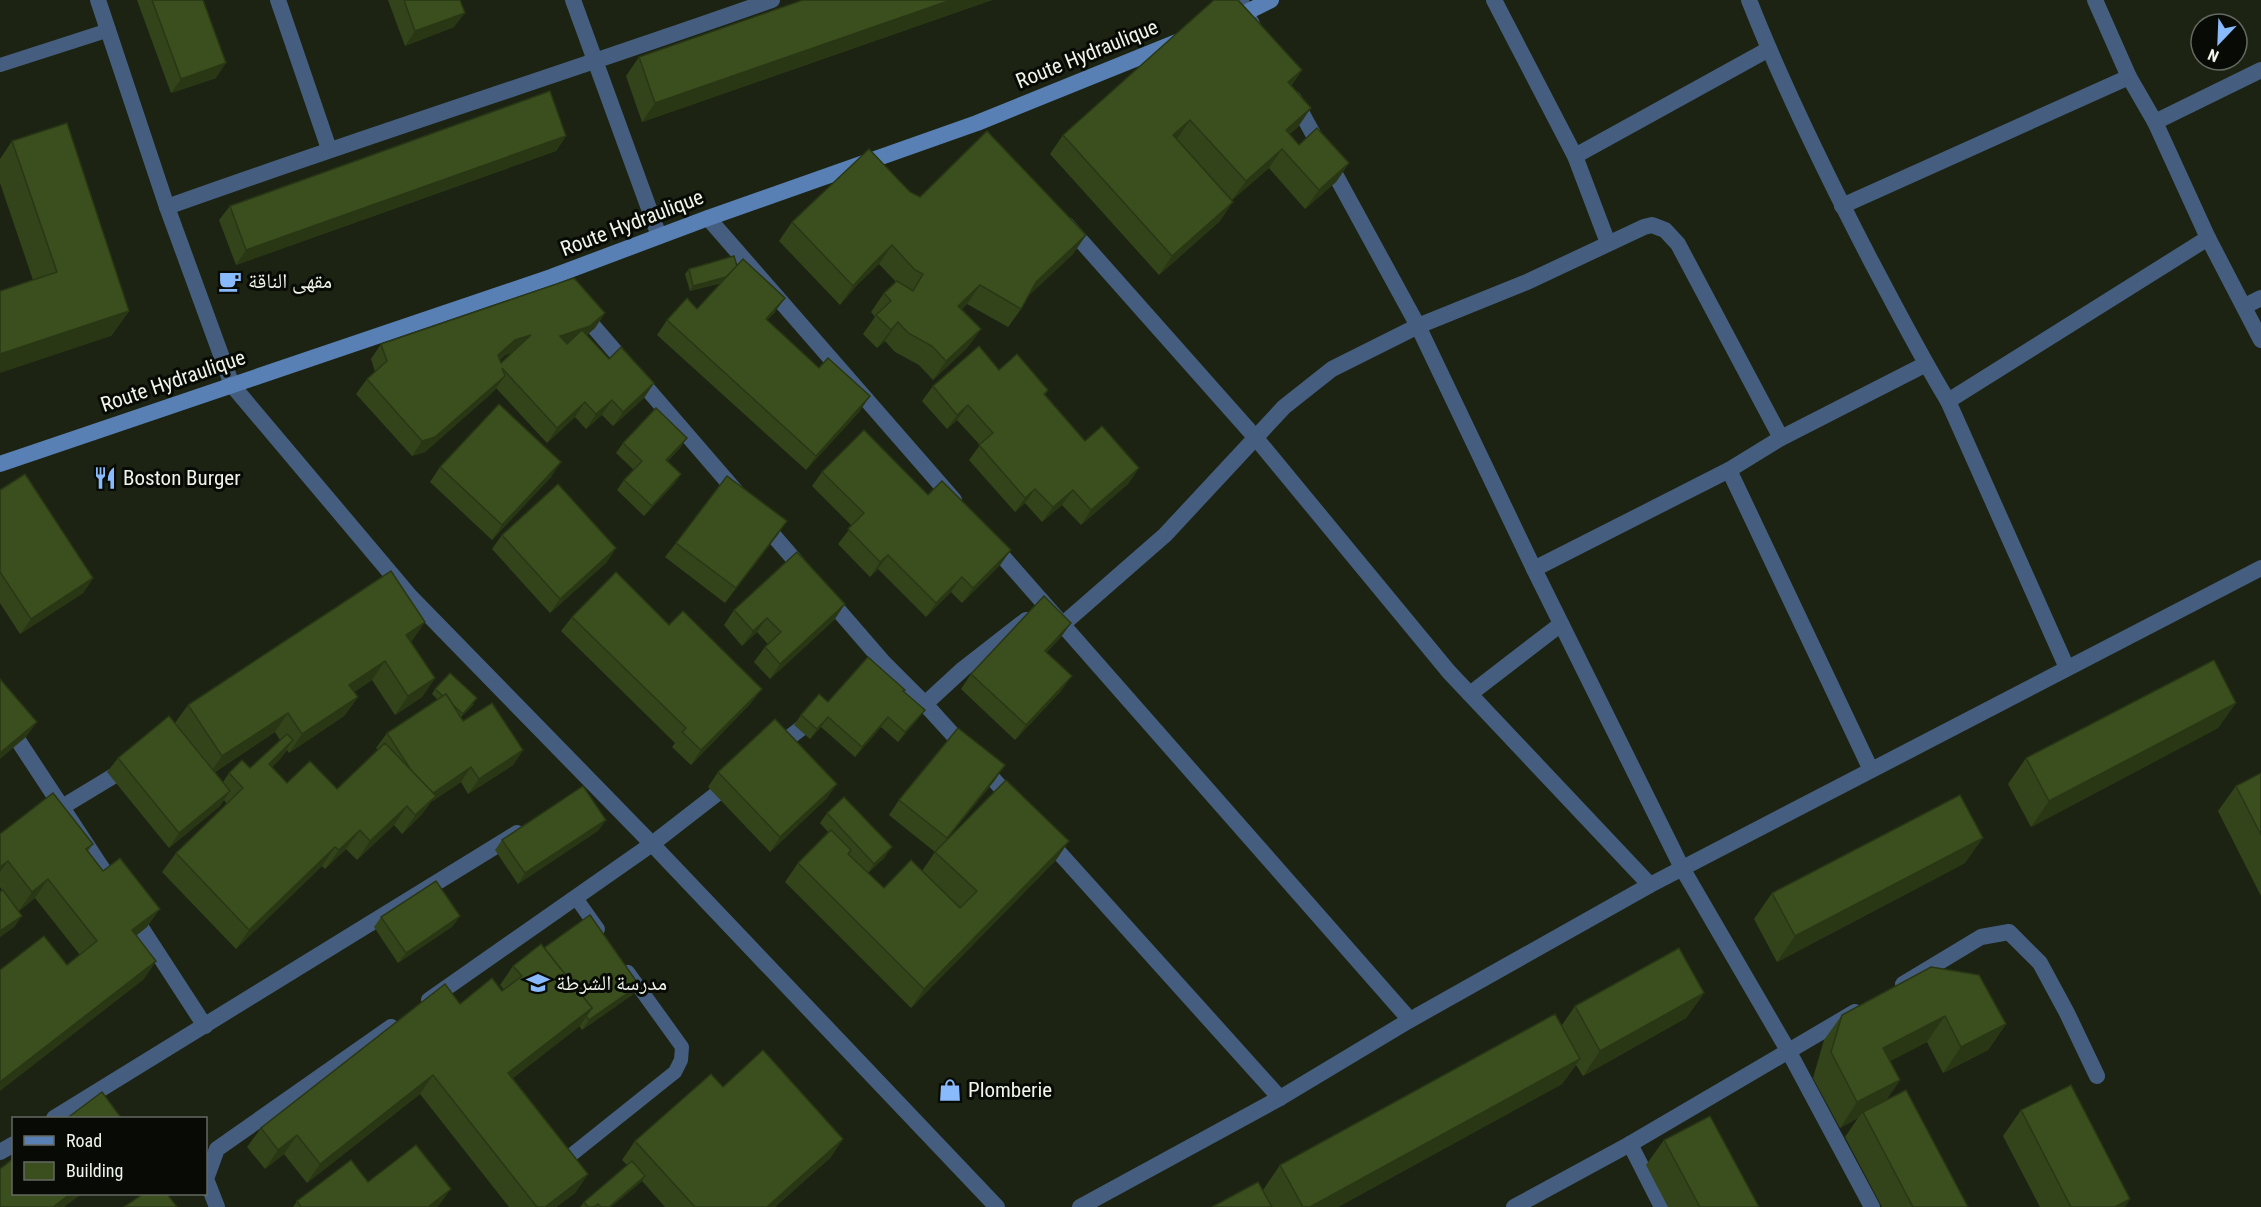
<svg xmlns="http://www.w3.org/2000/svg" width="2261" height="1207" font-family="'Roboto Condensed','Noto Naskh Arabic',sans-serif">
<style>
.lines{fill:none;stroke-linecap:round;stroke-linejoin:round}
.service{stroke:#455e7f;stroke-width:14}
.minor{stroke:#455e7f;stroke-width:16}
.tertiary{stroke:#455e7f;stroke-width:16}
.secondary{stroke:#5880b5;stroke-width:16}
.wall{fill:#33441a;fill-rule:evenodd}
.shaded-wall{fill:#293715}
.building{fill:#3b4f1e;stroke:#293715;stroke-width:1.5;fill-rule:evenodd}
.labels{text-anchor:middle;stroke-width:6;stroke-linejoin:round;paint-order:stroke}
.street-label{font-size:21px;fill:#eff5ea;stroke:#080b05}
.poi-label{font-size:21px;fill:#eff5ea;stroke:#080b05;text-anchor:start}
</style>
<rect width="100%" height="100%" fill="#1c2313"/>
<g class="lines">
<!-- service -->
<g class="service">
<polyline points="0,65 109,30"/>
<polyline points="576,898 598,929"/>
<polyline points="565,1160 675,1072 681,1060 682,1047 628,972"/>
</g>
<!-- minor -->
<g class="minor">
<polyline points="98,0 167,207 232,385 409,595 652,844 997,1207"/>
<polyline points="278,0 329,149"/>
<polyline points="573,0 659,236"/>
<polyline points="1240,0 1252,24"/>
<polyline points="1494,0 1575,156 1608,243"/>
<path d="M1749,0c35,89 78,176 122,261 25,47 49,94 77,140l119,267"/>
<polyline points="1294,99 1418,326 1534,569 1682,868 1789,1052 1872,1207"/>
<polyline points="2155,122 2261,70"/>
<polyline points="1575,156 1769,49"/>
<polyline points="1842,206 2129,77"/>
<path d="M167,207c201,-72 404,-136 605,-207"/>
<polyline points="708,218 954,500"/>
<polyline points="1067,225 1255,437 1449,672 1650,885"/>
<polyline points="2245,306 2261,298"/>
<polyline points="581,312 739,495"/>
<polyline points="1948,401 2208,238"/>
<polyline points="1781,438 1926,364"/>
<polyline points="761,521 805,572"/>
<polyline points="990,542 1410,1020"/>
<polyline points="1534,569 1729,470"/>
<polyline points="826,596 884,663 925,704 1015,803"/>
<polyline points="1062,625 1165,535 1284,407 1332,369 1418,326 1527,282 1644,227 1652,225 1665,230 1678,244 1781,438 1729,470 1871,770"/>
<polyline points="1470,694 1561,624"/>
<polyline points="925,704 963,669 1026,620"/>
<polyline points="0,713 115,888"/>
<polyline points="773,750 817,716"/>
<polyline points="44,818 130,766"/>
<polyline points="1046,838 1280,1098"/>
<polyline points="131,912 205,1026"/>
<polyline points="1903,984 1981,937 2009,932 2040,963 2067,1013 2097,1076"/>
<polyline points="429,1000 652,844 732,782"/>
<polyline points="54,1118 517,833"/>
<polyline points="1630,1144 1662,1207"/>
<polyline points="0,1152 14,1144"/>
<polyline points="217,1207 206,1179 217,1149 391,1027"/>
<polyline points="1514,1207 1630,1144 1855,1012"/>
</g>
<!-- tertiary -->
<g class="tertiary">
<polyline points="2095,0 2129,77 2155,122 2208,238 2261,340"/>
<polyline points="1080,1207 1280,1098 1410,1020 1650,885 2261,568"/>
</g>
<!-- secondary -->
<g class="secondary">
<polyline points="1229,21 1271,0"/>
<polyline points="0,464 551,277 708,218 977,123 1177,42"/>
</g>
</g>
<!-- wall -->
<g class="wall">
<polygon points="137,0 203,0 216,78 171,93"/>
<polygon points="388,0 460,0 454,27 405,46"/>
<polygon points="803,0 992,0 642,122 626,76 639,57"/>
<polygon points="1302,70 1291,86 1298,127 1289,134 1299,145 1349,163 1336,182 1305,209 1269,168 1232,200 1177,139 1220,221 1159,275 1050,154 1063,135"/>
<polygon points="566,136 556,151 236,265 219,220 230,206"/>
<polygon points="12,141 129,311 111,336 33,280 0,183 0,159"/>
<polygon points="910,192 920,197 1086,235 1073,254 1028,296 1021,309 1008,327 967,304 962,309 981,329 967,348 933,380 919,365 895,352 885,341 877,348 863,334 875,317 871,312 884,293 896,282 879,264 858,284 840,305 779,241 792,222"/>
<polygon points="737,266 775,312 767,320 860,411 806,470 657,335 667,320 697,309 721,283 690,291 685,274 689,269"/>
<path d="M605,313l-10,15 -8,7 22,24 45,24 -10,15 -31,28 -11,-11 -16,14 -11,-12 -28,26 -51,-55 -2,3 -69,61 -13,4 -56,-62 11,-15 8,-7 -4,-13 10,-15zM512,353l-11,10 -1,-3 5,-5z"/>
<polygon points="999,370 1048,390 1045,395 1085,441 1129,483 1081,525 1062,505 1042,522 1025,503 1015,512 969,460 980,445 957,420 947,429 922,401 933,386"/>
<polygon points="687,438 680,448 667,462 681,474 674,484 644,516 617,490 624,480 634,470 616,453 623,443"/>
<polygon points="440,467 551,477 492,540 430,482"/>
<polygon points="822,472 928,495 1001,564 962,603 951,592 926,617 878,569 870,577 838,544 852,526 812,486"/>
<polygon points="0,490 93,578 83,593 20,634 0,603"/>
<polygon points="787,521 725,603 665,557 676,543"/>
<polygon points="502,535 616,548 606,563 550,613 492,549"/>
<polygon points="734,610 835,619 770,679 754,662 765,647 768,644 757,632 742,646 724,625"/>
<polygon points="572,617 669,625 751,703 691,765 672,747 675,743 561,631"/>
<polygon points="1071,623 1061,637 1047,652 1061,691 1015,740 961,689 971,674"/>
<path d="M412,641l-1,1 24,36 -13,19 -27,18 -23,-35 -18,12 4,5 -14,19 -55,37 -2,-3 -7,9 -8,8 15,16 50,6 41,-39 -2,-2 11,-15 51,-33 -6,-6 3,-5 39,15 -13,13 2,4 60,29 -10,15 -45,29 -7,-12 -30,20 -9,12 -20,20 -8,-9 -37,35 -11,-11 -21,20 -3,-3 -86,83 -74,-77 14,-19 51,-49 -3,-4 -4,6 -51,42 -62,-76 11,-14 57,-35 13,-18zM275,732l5,8 -30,28 -21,5 -6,9 -8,-10z"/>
<polygon points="903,692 925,710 917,720 898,742 881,727 855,757 821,727 810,739 794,725 801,715 828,702"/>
<polygon points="2236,703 2218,728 2031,827 2008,784 2026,758"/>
<polygon points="1005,765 995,780 946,840 1069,841 1056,860 911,1008 785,882 798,863 828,832 820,823 827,813 885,857 868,873 884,888 960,908 961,908 922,871 935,852 889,815 899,800"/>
<polygon points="718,772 827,798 770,852 708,787"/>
<polygon points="2261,773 2261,896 2218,811 2236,786"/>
<polygon points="599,830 518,884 495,850 502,840"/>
<polygon points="0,834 93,844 88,851 147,927 136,936 156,961 143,980 67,965 80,955 35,898 19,911 11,901 15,926 0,937 0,892 2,890 0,887"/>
<polygon points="1965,863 1777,962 1754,919 1772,893"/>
<polygon points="381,917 453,926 398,963 374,927"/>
<polygon points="544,948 639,985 632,995 582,1030 579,1026 513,1078 588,1174 575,1193 556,1207 509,1207 420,1094 307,1183 284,1154 265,1169 247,1147 261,1128 460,1004 502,991 504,990 500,985 513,966"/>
<polygon points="1931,967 2006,1024 1988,1050 1943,1073 1927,1042 1890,1061 1900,1080 1886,1100 1968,1207 1882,1207 1845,1137 1858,1118 1840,1128 1813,1078 1824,1040 1842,1015"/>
<polygon points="1704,993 1686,1018 1583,1076 1576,1065 1562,1084 1338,1207 1212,1207 1263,1190 1280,1165 1562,1025 1575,1006"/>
<polygon points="723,1087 843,1139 830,1158 775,1207 665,1207 642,1181 611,1207 580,1207 584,1202 627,1165 622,1160 635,1141"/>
<polygon points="2021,1110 2125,1207 2040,1207 2003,1136"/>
<polygon points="1664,1140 1759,1207 1668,1207 1646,1165"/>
<polygon points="368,1182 440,1204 437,1207 293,1207 297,1201"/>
</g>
<!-- shaded-wall -->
<g class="shaded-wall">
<polygon points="951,0 992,0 642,122 655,103"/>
<polygon points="465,13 454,27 405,46 415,31"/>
<polygon points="226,63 216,78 171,93 181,79"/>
<polygon points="1302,70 1288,89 1288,82"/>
<polygon points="1311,108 1298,127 1273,149 1286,130"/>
<polygon points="1190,120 1177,139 1160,154 1173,135"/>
<polygon points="566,136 556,151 236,265 246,250"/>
<polygon points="1282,149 1269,168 1232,200 1246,181"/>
<polygon points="1349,163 1336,182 1305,209 1319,190"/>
<polygon points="1233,202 1220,221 1159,275 1172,256"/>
<polygon points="1086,235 1073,254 1023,301 1036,282"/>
<polygon points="892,245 879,264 858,284 840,305 853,286 871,266"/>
<polygon points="729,276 725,281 690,291 693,286"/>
<polygon points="980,285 967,304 945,325 958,306"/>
<polygon points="785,298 775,312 755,333 766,319"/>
<polygon points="129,311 111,336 0,373 0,354"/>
<polygon points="605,313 595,328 580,341 549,351 560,336"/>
<polygon points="898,322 885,341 877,348 891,330"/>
<polygon points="981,329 967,348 933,380 946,361"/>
<polygon points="531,335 521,350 505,355 488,370 498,355 515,340"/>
<polygon points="505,376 494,391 425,452 412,456 422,441"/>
<polygon points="654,383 644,398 613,426 623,412"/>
<polygon points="870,396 860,411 806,470 816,456"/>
<polygon points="612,400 602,415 586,429 596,414"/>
<polygon points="585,402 575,417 547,443 557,428"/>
<polygon points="968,405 957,420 947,429 957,415"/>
<polygon points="687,438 680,448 659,470 666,460"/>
<polygon points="561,462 551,477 492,540 502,525"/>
<polygon points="1139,468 1129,483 1081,525 1091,510"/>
<polygon points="681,474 674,484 644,516 652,506"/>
<polygon points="1035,489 1025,503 1015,512 1025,498"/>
<polygon points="1073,490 1062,505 1042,522 1053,507"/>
<polygon points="787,521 777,536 725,603 736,588"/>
<polygon points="616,548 606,563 550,613 560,599"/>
<polygon points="1011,550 1001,564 962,603 973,588"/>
<polygon points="888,555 878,569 870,577 880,562"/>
<polygon points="962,577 951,592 926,617 936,603"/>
<polygon points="93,578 83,593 20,634 31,619"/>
<polygon points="845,604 835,619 770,679 780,664"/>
<polygon points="767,618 757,632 742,646 753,631"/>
<polygon points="425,622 412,641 393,654 406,635"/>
<polygon points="1071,623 1061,637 1034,665 1045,651"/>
<polygon points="385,661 372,680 336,704 349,685"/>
<polygon points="1072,676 1061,691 1015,740 1026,725"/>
<polygon points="435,678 422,697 395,715 408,696"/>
<polygon points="762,689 751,703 691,765 701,750"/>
<polygon points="358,697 344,716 289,753 302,734"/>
<polygon points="2236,703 2218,728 2031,827 2049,801"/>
<polygon points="925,710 917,720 898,742 905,732"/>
<polygon points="288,713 275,732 209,775 222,756"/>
<polygon points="828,717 821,727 810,739 817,729"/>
<polygon points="888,717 881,727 855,757 862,747"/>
<polygon points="37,722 26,737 0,759 0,753"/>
<polygon points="293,740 280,759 255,783 269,764"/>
<polygon points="523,750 513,765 468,794 479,779"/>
<polygon points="1005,765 995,780 936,853 947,838"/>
<polygon points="471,767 461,782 431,802 422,814 402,834 429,796"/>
<polygon points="837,784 827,798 770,852 780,837"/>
<polygon points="230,791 220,806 169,848 179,833"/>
<polygon points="407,806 394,825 357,860 370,841"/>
<polygon points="606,820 599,830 518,884 525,873"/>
<polygon points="360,830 346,849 325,869 339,850"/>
<polygon points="1983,838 1965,863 1777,962 1795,936"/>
<polygon points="1069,841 1056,860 911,1008 924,989"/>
<polygon points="335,847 322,866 236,949 249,930"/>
<polygon points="892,847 885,857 867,874 874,864"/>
<polygon points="8,861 0,872 0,867"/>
<polygon points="48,879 35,898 19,911 32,892"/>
<polygon points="160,909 147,927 118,949 132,930"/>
<polygon points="22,916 15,926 0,937 0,931"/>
<polygon points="460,916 453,926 398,963 406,953"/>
<polygon points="156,961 143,980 0,1091 0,1082"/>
<polygon points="639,985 632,995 582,1030 589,1020"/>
<polygon points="1704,993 1686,1018 1583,1076 1600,1051"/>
<polygon points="592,1008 579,1027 495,1092 508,1073"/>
<polygon points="1945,1016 1927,1042 1865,1074 1883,1048"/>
<polygon points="2006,1024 1988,1050 1943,1073 1961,1047"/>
<polygon points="1580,1059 1562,1084 1338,1207 1310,1207"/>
<polygon points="433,1075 420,1094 307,1183 320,1164"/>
<polygon points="1900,1080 1882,1106 1863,1112 1858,1118 1840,1128 1857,1102"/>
<polygon points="297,1135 284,1154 265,1169 278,1150"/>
<polygon points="843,1139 830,1158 775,1207 767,1207"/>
<polygon points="588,1174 575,1193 556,1207 545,1207"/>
<polygon points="645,1176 642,1181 611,1207 609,1207"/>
<polygon points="451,1189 440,1204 437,1207 428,1207"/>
<polygon points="70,1194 82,1194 64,1207 53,1207"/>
<polygon points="2130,1199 2125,1207 2115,1207"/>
</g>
<!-- building -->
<g class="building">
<polygon points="152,0 203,0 226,63 181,79"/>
<polygon points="404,0 460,0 465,13 415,31"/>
<polygon points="803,0 951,0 655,103 639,57"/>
<polygon points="1214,0 1238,0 1302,70 1288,82 1311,108 1286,130 1299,145 1317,128 1349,163 1319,190 1282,149 1246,181 1190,120 1173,135 1233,202 1172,256 1063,135"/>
<polygon points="550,91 566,136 246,250 230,206"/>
<polygon points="67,123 129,311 0,354 0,291 57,272 12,141"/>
<polygon points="987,131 1086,235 1036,282 1021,309 980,285 958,306 981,329 946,361 932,346 908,333 898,322 891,330 876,315 891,301 884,293 897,281 913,291 923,274 915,270 892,245 871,266 853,286 792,222 869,149 910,192 920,197"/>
<polygon points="734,256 737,266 726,277 693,286 689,269"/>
<polygon points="743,259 785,298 766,319 819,368 828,358 870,396 816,456 667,320 687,298 697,309"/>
<path d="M574,278l31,35 -15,13 -30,10 7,8 15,-14 27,29 12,-12 33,36 -31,29 -11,-12 -16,14 -11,-12 -28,26 -55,-60 3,8 -70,61 -13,4 -55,-62 20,-18 -6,-17zM531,335l-30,28 -3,-8 17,-15z"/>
<polygon points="979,346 999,370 1017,354 1048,390 1044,394 1085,441 1102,426 1139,468 1091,510 1073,490 1053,507 1035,489 1025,498 979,445 993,433 968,405 957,415 933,386"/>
<polygon points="499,404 561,462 502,525 440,467"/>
<polygon points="656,408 687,438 666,460 681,474 652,506 624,480 642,461 623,443"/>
<polygon points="864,430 928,495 942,481 1011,550 973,588 962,577 936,603 888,555 880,562 848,529 864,513 822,472"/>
<polygon points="25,474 93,578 31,619 0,572 0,490"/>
<polygon points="727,476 787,521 736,588 676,543"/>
<polygon points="558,484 616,548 560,599 502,535"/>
<polygon points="797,552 845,604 780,664 765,647 781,632 767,618 753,631 734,610"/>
<polygon points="391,571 425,622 406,635 435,678 408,696 385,661 349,685 358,697 302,734 288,713 222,756 188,705"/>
<polygon points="616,572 669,625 683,611 762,689 701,750 682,732 686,728 572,617"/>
<polygon points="1044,596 1071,623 1045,651 1072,676 1026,725 971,674"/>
<polygon points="868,657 905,690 903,691 925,710 905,732 888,717 862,747 828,717 817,729 801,715 819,694 828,702"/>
<polygon points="2214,660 2236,703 2049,801 2026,758"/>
<polygon points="450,673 477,698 463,714 453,705 446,694 443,696 435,689"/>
<polygon points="0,679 37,722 0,753"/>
<polygon points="446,694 463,721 492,703 523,750 479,779 471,767 433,793 413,773 387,733"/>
<polygon points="169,716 230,791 179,833 118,758"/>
<polygon points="775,719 837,784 780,837 718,772"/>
<polygon points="958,728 1005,765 947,838 899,800"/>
<polygon points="287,734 293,740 269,764 287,783 310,761 337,789 385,743 436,796 415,815 407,806 370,841 360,830 339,850 335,847 249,930 176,853 243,788 229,773 242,760 250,768"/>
<polygon points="2261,773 2261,835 2236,786"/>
<polygon points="1006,780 1069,841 924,989 798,863 831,830 851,850 848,854 884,888 911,860 960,908 977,891 935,852"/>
<polygon points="583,786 606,820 525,873 502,840"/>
<polygon points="53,793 93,844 86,849 103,871 120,858 160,909 132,930 156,961 0,1082 0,970 44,936 67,965 97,941 48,879 32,892 8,861 0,867 0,834"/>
<polygon points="1960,795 1983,838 1795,936 1772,893"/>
<polygon points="844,797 892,847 874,864 827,813"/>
<polygon points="436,881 460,916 406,953 381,917"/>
<polygon points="3,890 22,916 0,931 0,892"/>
<polygon points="590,915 639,985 589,1020 586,1016 592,1008 544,948"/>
<polygon points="541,944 592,1008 508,1073 588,1174 545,1207 537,1207 433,1075 320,1164 297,1135 278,1150 261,1128 445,984 460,1004 492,978 502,991 522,976 513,966"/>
<polygon points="1679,948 1704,993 1600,1051 1575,1006"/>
<polygon points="1931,967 1979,975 2006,1024 1961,1047 1945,1016 1883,1048 1900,1080 1857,1102 1831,1052 1842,1015"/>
<polygon points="1555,1014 1580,1059 1310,1207 1303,1207 1280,1165"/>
<polygon points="763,1050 843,1139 767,1207 695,1207 635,1141 711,1074 723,1087"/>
<polygon points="2071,1085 2130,1199 2115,1207 2071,1207 2021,1110"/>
<polygon points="1906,1090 1968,1207 1913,1207 1863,1112"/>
<polygon points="102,1092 122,1119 66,1119"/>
<polygon points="1710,1116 1759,1207 1700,1207 1664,1140"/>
<polygon points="416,1145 451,1189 428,1207 301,1207 297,1201 351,1160 368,1182"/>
<polygon points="14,1158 14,1194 70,1194 53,1207 0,1207 0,1169"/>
<polygon points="632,1161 645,1176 609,1207 601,1207 598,1204 594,1207 588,1207 584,1202"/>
<polygon points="1258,1182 1272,1207 1212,1207"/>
<polygon points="143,1194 167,1194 177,1207 124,1207"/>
</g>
<!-- icons -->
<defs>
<g id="cafe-bare" transform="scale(1.8)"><path d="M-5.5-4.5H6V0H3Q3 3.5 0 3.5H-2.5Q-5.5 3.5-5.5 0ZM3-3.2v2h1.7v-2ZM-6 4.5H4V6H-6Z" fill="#88bafc" stroke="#080b05" stroke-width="2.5" paint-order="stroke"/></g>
<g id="restaurant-bare" transform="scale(1.8)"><path d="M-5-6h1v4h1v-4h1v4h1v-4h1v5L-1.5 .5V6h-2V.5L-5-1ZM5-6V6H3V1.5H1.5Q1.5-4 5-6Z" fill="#88bafc" stroke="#080b05" stroke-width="2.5" paint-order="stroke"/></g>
<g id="university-bare" transform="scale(1.8)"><path d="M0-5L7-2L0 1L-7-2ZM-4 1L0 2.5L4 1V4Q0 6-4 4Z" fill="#88bafc" stroke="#080b05" stroke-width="2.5" paint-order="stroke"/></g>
<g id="shop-bare" transform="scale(1.8)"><path d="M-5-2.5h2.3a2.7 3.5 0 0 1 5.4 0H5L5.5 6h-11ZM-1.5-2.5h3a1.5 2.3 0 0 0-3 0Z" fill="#88bafc" stroke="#080b05" stroke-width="2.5" paint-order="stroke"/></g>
</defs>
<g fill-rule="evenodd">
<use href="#cafe-bare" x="230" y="281"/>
<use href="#restaurant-bare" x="105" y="478"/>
<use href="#university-bare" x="538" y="983"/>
<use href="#shop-bare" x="950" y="1090"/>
</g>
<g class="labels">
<!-- street labels -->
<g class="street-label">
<text transform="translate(1087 54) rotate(-22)" y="7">Route Hydraulique</text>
<text transform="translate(632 223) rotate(-21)" y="7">Route Hydraulique</text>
<text transform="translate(173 381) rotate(-19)" y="7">Route Hydraulique</text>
</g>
<!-- poi labels -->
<g class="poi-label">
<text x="248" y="288">مقهى الناقة</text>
<text x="123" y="485">Boston Burger</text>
<text x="556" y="990">مدرسة الشرطة</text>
<text x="968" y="1097">Plomberie</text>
</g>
</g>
<!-- legend -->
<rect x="12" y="1117" width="195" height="78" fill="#080b05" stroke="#646961" stroke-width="1.5"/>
<rect x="24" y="1136" width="30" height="9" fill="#5880b5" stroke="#646961" stroke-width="1.5"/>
<text x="66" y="1147" font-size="18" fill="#eff5ea">Road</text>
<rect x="24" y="1162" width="30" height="18" fill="#3b4f1e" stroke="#646961" stroke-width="1.5"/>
<text x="66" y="1177" font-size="18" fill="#eff5ea">Building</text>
<!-- north arrow -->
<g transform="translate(2219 42) rotate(203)"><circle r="28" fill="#080b05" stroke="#646961" stroke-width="1.5"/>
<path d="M0-4.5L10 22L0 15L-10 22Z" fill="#88bafc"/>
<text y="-9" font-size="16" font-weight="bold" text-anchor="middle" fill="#eff5ea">N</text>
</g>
</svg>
